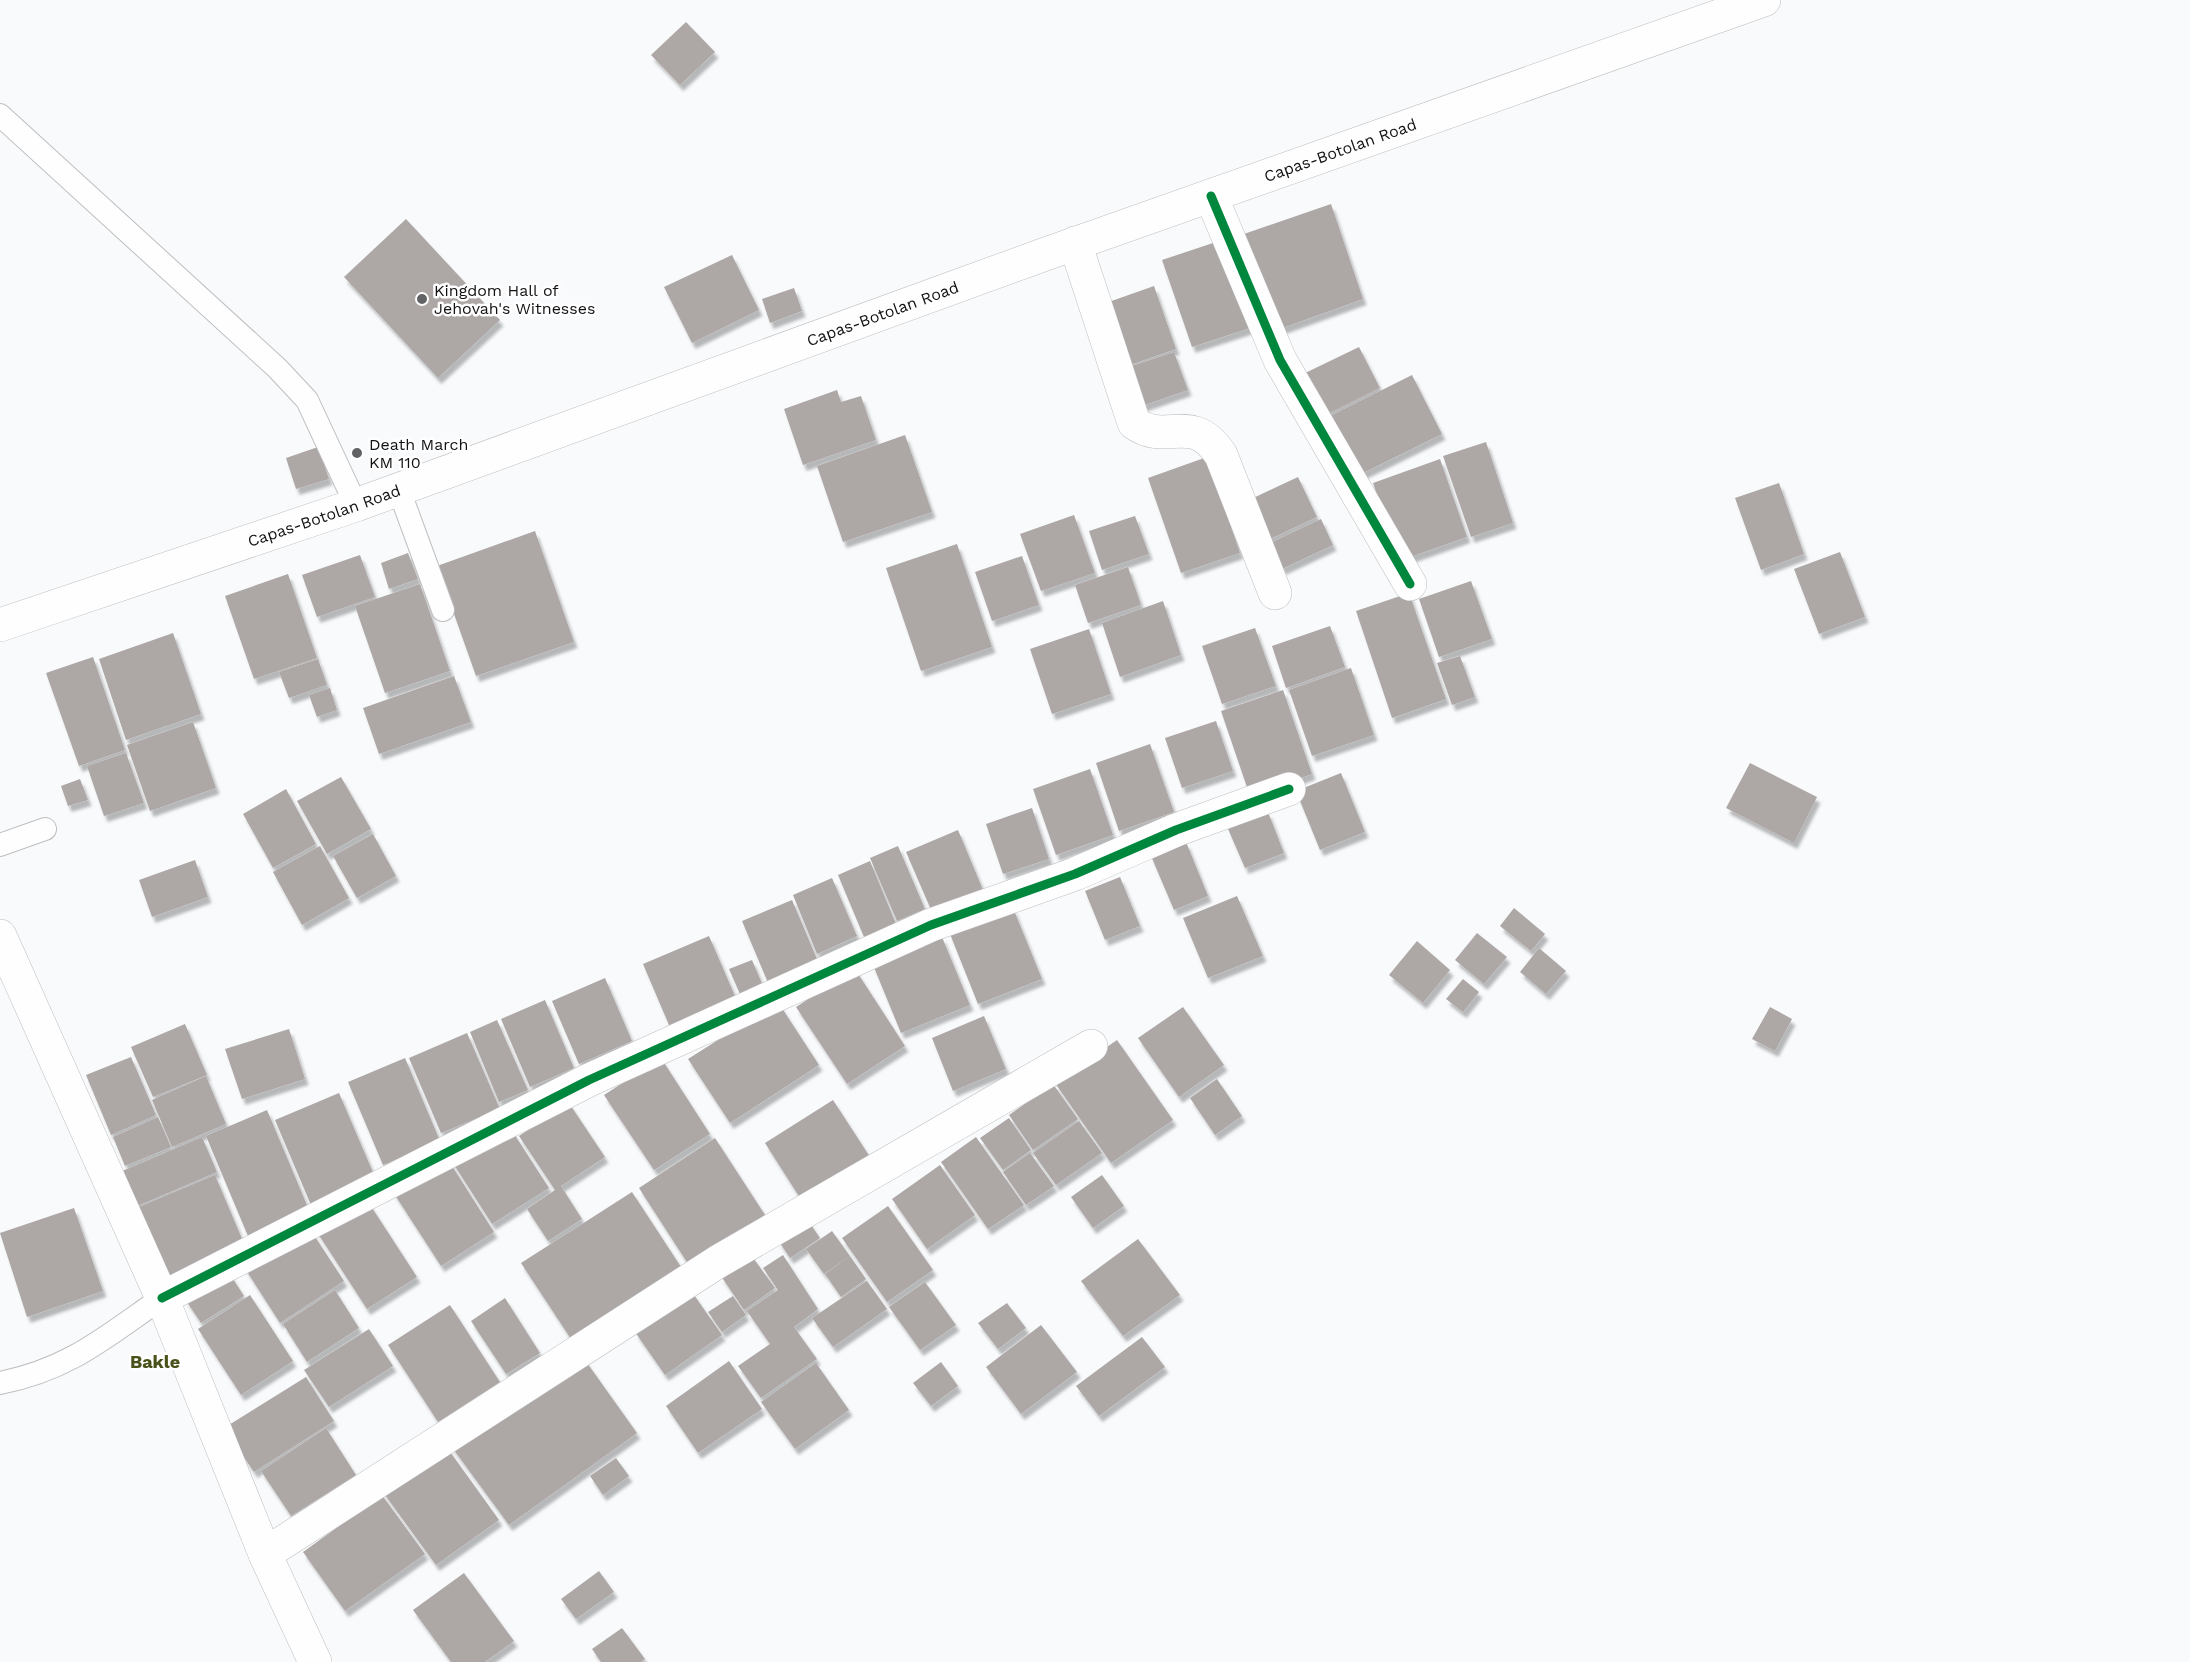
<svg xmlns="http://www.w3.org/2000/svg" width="2190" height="1662" font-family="'Work Sans',sans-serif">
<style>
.building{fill:#ada7a6;filter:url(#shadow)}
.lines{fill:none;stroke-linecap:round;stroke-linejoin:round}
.service-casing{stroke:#bdbebf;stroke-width:24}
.minor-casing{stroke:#bdbebf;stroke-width:34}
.primary-casing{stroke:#bdbebf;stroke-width:34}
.service{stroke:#fefeff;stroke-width:22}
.minor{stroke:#fefeff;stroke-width:33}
.primary{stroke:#fefeff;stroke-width:33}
.cycleway-casing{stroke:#fff;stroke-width:13}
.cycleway{stroke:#00873e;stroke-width:9}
.poi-dot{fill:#626365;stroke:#fff;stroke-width:2}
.labels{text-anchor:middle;stroke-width:5;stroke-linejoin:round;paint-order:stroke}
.street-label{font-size:16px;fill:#121214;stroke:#fff}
.poi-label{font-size:16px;fill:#121214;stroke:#fff;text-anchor:start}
.neighbourhood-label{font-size:18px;font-weight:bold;fill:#485219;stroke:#fff}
</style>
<defs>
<filter id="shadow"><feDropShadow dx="3.5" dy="6" stdDeviation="1.5" flood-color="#0004"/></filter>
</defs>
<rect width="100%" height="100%" fill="#f8fafc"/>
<!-- building -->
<g class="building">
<polygon points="686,22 715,52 680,85 651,55"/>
<polygon points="1331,204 1363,299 1274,331 1241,235"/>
<polygon points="406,219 500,320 438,378 344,277"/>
<polygon points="1222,240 1253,327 1192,347 1162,260"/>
<polygon points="732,255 759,310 692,343 664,287"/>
<polygon points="1154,286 1176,349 1124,367 1103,304"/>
<polygon points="794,288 802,311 770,323 762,299"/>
<polygon points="1359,347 1380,388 1320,418 1299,376"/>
<polygon points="1174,352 1188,390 1139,407 1126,368"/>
<polygon points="1412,375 1442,434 1353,478 1324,419"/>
<polygon points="837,390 841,402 861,396 876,440 803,465 784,409"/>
<polygon points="905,435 932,512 843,542 817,466"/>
<polygon points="1486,442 1513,523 1471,537 1443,456"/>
<polygon points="318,447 329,479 296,489 286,458"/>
<polygon points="1207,457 1240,553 1181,573 1148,478"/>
<polygon points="1440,459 1467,537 1399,561 1373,483"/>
<polygon points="1298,477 1317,517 1268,540 1249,500"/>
<polygon points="1779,483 1804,554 1761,570 1735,498"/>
<polygon points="1074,515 1095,573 1041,591 1020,534"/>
<polygon points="1135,516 1149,554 1102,570 1089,531"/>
<polygon points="1321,519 1333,545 1282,569 1270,543"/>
<polygon points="535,531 574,642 476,676 437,566"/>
<polygon points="957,544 992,647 921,671 886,568"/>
<polygon points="1840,552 1865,617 1819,634 1794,569"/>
<polygon points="408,553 418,579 389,589 381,563"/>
<polygon points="360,555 375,597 317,617 302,575"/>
<polygon points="1022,556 1039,605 992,621 975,572"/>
<polygon points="1128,567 1141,605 1088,623 1075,585"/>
<polygon points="288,574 317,658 254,679 225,596"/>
<polygon points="1471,581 1492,639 1439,657 1419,599"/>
<polygon points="420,584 450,671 385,693 355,606"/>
<polygon points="1409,593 1446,699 1392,718 1356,611"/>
<polygon points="1163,601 1181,655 1120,677 1102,623"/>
<polygon points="1330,626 1345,667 1286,688 1272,646"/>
<polygon points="1255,628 1276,686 1222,704 1202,646"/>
<polygon points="1089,629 1111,694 1052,714 1030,649"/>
<polygon points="173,633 201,714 126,740 99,659"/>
<polygon points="1460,656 1475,697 1452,705 1437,663"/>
<polygon points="93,657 125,750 79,766 46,673"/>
<polygon points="318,659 327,685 289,698 279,672"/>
<polygon points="1351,668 1374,735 1312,756 1289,690"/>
<polygon points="454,676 471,722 379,754 363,708"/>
<polygon points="330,688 337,710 317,717 309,695"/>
<polygon points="1283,690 1312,774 1250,796 1221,711"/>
<polygon points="1216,721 1233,771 1182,788 1165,738"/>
<polygon points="193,722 216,788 150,811 127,745"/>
<polygon points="1150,744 1174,812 1119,831 1096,763"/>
<polygon points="126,753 144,803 104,816 87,766"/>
<polygon points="1750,763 1817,797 1794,843 1726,808"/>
<polygon points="1090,769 1113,835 1056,855 1033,789"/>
<polygon points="1341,773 1365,832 1320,850 1296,791"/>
<polygon points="341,777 371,829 327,854 297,801"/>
<polygon points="80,779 88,800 68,806 61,786"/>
<polygon points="286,789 316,844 273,868 243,814"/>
<polygon points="1032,808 1049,859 1003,874 986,824"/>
<polygon points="1268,812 1284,853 1245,868 1228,829"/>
<polygon points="958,830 983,890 932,912 906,852"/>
<polygon points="373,834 396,876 357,898 333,856"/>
<polygon points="1186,842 1208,896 1174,910 1151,856"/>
<polygon points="320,846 349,898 302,925 273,872"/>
<polygon points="898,846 925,909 897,921 870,858"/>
<polygon points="195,860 208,897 152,917 139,880"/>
<polygon points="870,861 896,924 864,937 838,875"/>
<polygon points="1120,877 1140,926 1105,940 1085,891"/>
<polygon points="832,878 857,936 817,954 793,895"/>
<polygon points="1237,896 1263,956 1208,978 1183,918"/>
<polygon points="792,900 819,964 769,985 742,921"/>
<polygon points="1013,908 1042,979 978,1004 950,934"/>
<polygon points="1514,908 1545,934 1531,951 1500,926"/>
<polygon points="1477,933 1507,957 1484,984 1455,960"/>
<polygon points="709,936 738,1003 672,1032 643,964"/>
<polygon points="942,937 970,1005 901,1033 873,965"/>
<polygon points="1417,941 1450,970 1423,1003 1389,975"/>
<polygon points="1539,948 1566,971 1546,994 1520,972"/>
<polygon points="752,960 766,993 744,1003 729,969"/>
<polygon points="855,969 905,1046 847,1084 796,1007"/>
<polygon points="605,978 632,1041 579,1064 552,1001"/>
<polygon points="1463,979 1479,992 1463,1012 1446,999"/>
<polygon points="545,1000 574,1068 530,1087 501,1019"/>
<polygon points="778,1002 819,1065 730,1123 688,1059"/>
<polygon points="1183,1007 1224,1065 1179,1097 1138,1038"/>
<polygon points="1770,1007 1792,1019 1775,1051 1752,1039"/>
<polygon points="984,1016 1006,1069 953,1091 932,1038"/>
<polygon points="497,1020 528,1090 499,1102 470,1032"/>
<polygon points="185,1024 207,1075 153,1097 131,1047"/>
<polygon points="289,1029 305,1079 242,1099 225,1049"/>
<polygon points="467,1033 500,1109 441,1133 409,1058"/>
<polygon points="1117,1040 1173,1120 1111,1163 1055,1083"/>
<polygon points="131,1057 156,1115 111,1135 86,1075"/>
<polygon points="405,1058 440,1141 383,1165 348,1082"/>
<polygon points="661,1058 710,1134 654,1170 604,1095"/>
<polygon points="206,1076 226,1124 172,1147 152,1100"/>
<polygon points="1217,1079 1242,1116 1215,1135 1190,1098"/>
<polygon points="1053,1084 1078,1119 1033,1150 1009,1115"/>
<polygon points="339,1093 375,1177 311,1205 275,1120"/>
<polygon points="833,1100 870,1157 802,1201 765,1143"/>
<polygon points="569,1103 605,1157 561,1186 582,1219 548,1241 527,1209 555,1190 519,1136"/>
<polygon points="267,1110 309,1210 248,1236 206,1136"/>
<polygon points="158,1117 171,1147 125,1166 113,1137"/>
<polygon points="1009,1118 1031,1150 1003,1170 980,1138"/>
<polygon points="1079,1121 1102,1153 1056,1185 1033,1153"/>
<polygon points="507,1123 549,1188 492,1224 451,1160"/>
<polygon points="202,1137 217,1172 135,1207 120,1172"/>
<polygon points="976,1137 1024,1205 988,1229 941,1162"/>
<polygon points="715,1138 769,1221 692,1270 639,1188"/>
<polygon points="1030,1153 1054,1186 1026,1205 1003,1172"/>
<polygon points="447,1158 494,1232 441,1266 393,1192"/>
<polygon points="940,1165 975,1215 927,1249 892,1199"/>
<polygon points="215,1175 245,1246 164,1280 134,1209"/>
<polygon points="1102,1175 1124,1206 1093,1228 1071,1197"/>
<polygon points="632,1192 685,1273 571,1339 521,1263"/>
<polygon points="365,1197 417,1277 367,1309 315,1229"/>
<polygon points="888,1206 933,1270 887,1302 842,1238"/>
<polygon points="74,1208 103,1291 27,1317 0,1233"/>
<polygon points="807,1219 820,1238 790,1258 778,1240"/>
<polygon points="308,1226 344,1281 280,1323 244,1267"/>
<polygon points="832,1231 850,1256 824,1274 806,1249"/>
<polygon points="1138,1239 1180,1295 1123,1336 1081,1281"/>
<polygon points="751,1255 775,1288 744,1310 721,1276"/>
<polygon points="783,1255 818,1309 794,1327 817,1359 761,1398 738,1366 770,1344 747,1311 778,1290 763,1268"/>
<polygon points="850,1256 866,1279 841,1297 825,1274"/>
<polygon points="228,1271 244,1296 201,1323 185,1299"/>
<polygon points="867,1281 887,1309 833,1347 812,1318"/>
<polygon points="925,1282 956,1325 920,1350 889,1307"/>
<polygon points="335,1290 359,1328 307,1362 283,1324"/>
<polygon points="692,1292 722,1335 665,1375 635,1332"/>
<polygon points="250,1295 293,1361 241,1395 198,1329"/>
<polygon points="733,1296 746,1315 722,1332 708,1312"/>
<polygon points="505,1298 540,1353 506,1374 471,1321"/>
<polygon points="1007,1303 1026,1328 998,1349 978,1323"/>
<polygon points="450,1305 500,1382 438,1422 388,1345"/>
<polygon points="1041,1325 1077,1372 1021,1414 986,1367"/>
<polygon points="369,1329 393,1366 329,1407 304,1370"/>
<polygon points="1142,1337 1165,1367 1099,1416 1076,1386"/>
<polygon points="580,1353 637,1433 509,1525 451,1446"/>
<polygon points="729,1361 762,1409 698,1453 666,1406"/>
<polygon points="941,1362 958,1386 931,1406 913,1383"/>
<polygon points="816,1363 849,1410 795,1449 761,1402"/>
<polygon points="306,1377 334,1421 254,1472 224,1428"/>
<polygon points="326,1428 356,1475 291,1516 261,1471"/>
<polygon points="443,1442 499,1520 436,1565 380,1488"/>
<polygon points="616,1458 629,1476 603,1495 590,1476"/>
<polygon points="382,1495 425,1554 345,1611 303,1552"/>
<polygon points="599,1571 614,1592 576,1619 561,1599"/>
<polygon points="464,1573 514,1641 485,1662 451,1662 413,1610"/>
<polygon points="622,1628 645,1659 641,1662 601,1662 592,1649"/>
</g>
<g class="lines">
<!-- service casing -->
<g class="service-casing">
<g id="service">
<polyline points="0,115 277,368 307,400 356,505"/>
<polyline points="399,490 443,610"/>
<polyline points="0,845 45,829"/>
<path d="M0,1383c70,-14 105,-46 162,-85"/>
</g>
</g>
<!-- minor casing -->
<g class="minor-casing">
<g id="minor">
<polyline points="1211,196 1280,360 1410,584"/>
<path d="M1075,243l59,180c33,24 57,-13 87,32l54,138"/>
<polyline points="0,936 162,1298 265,1554 315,1662"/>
<polyline points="162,1298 589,1080 931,925 1075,874 1176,830 1289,789"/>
<polyline points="265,1554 719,1261 1091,1046"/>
</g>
</g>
<!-- primary casing -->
<g class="primary-casing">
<g id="primary">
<path id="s1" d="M0,625l356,-120 684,-249 724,-256"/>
</g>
</g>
<!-- service -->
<use href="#service" class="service"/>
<!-- minor -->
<use href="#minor" class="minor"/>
<!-- primary -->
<use href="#primary" class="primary"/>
<!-- cycleway casing -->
<g class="cycleway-casing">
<g id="cycleway">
<polyline points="1211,196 1280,360 1410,584"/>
<polyline points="162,1298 589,1080 931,925 1075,874 1176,830 1289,789"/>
</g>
</g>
<!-- cycleway -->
<use href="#cycleway" class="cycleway"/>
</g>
<!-- markers -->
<g class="poi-dot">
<circle cx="422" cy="299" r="6"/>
<circle cx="357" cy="453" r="6"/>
</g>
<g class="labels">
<!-- street labels -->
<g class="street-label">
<text dy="6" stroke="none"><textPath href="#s1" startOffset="1422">Capas-Botolan Road</textPath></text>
<text dy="6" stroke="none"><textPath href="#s1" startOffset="936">Capas-Botolan Road</textPath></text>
<text dy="6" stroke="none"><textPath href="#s1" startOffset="342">Capas-Botolan Road</textPath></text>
</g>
<!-- poi labels -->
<g class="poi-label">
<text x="434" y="296">Kingdom Hall of<tspan x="434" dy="18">Jehovah's Witnesses</tspan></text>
<text x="369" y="450">Death March<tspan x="369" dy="18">KM 110</tspan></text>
</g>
<!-- neighbourhood labels -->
<g class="neighbourhood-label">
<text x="155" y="1368">Bakle</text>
</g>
</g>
</svg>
